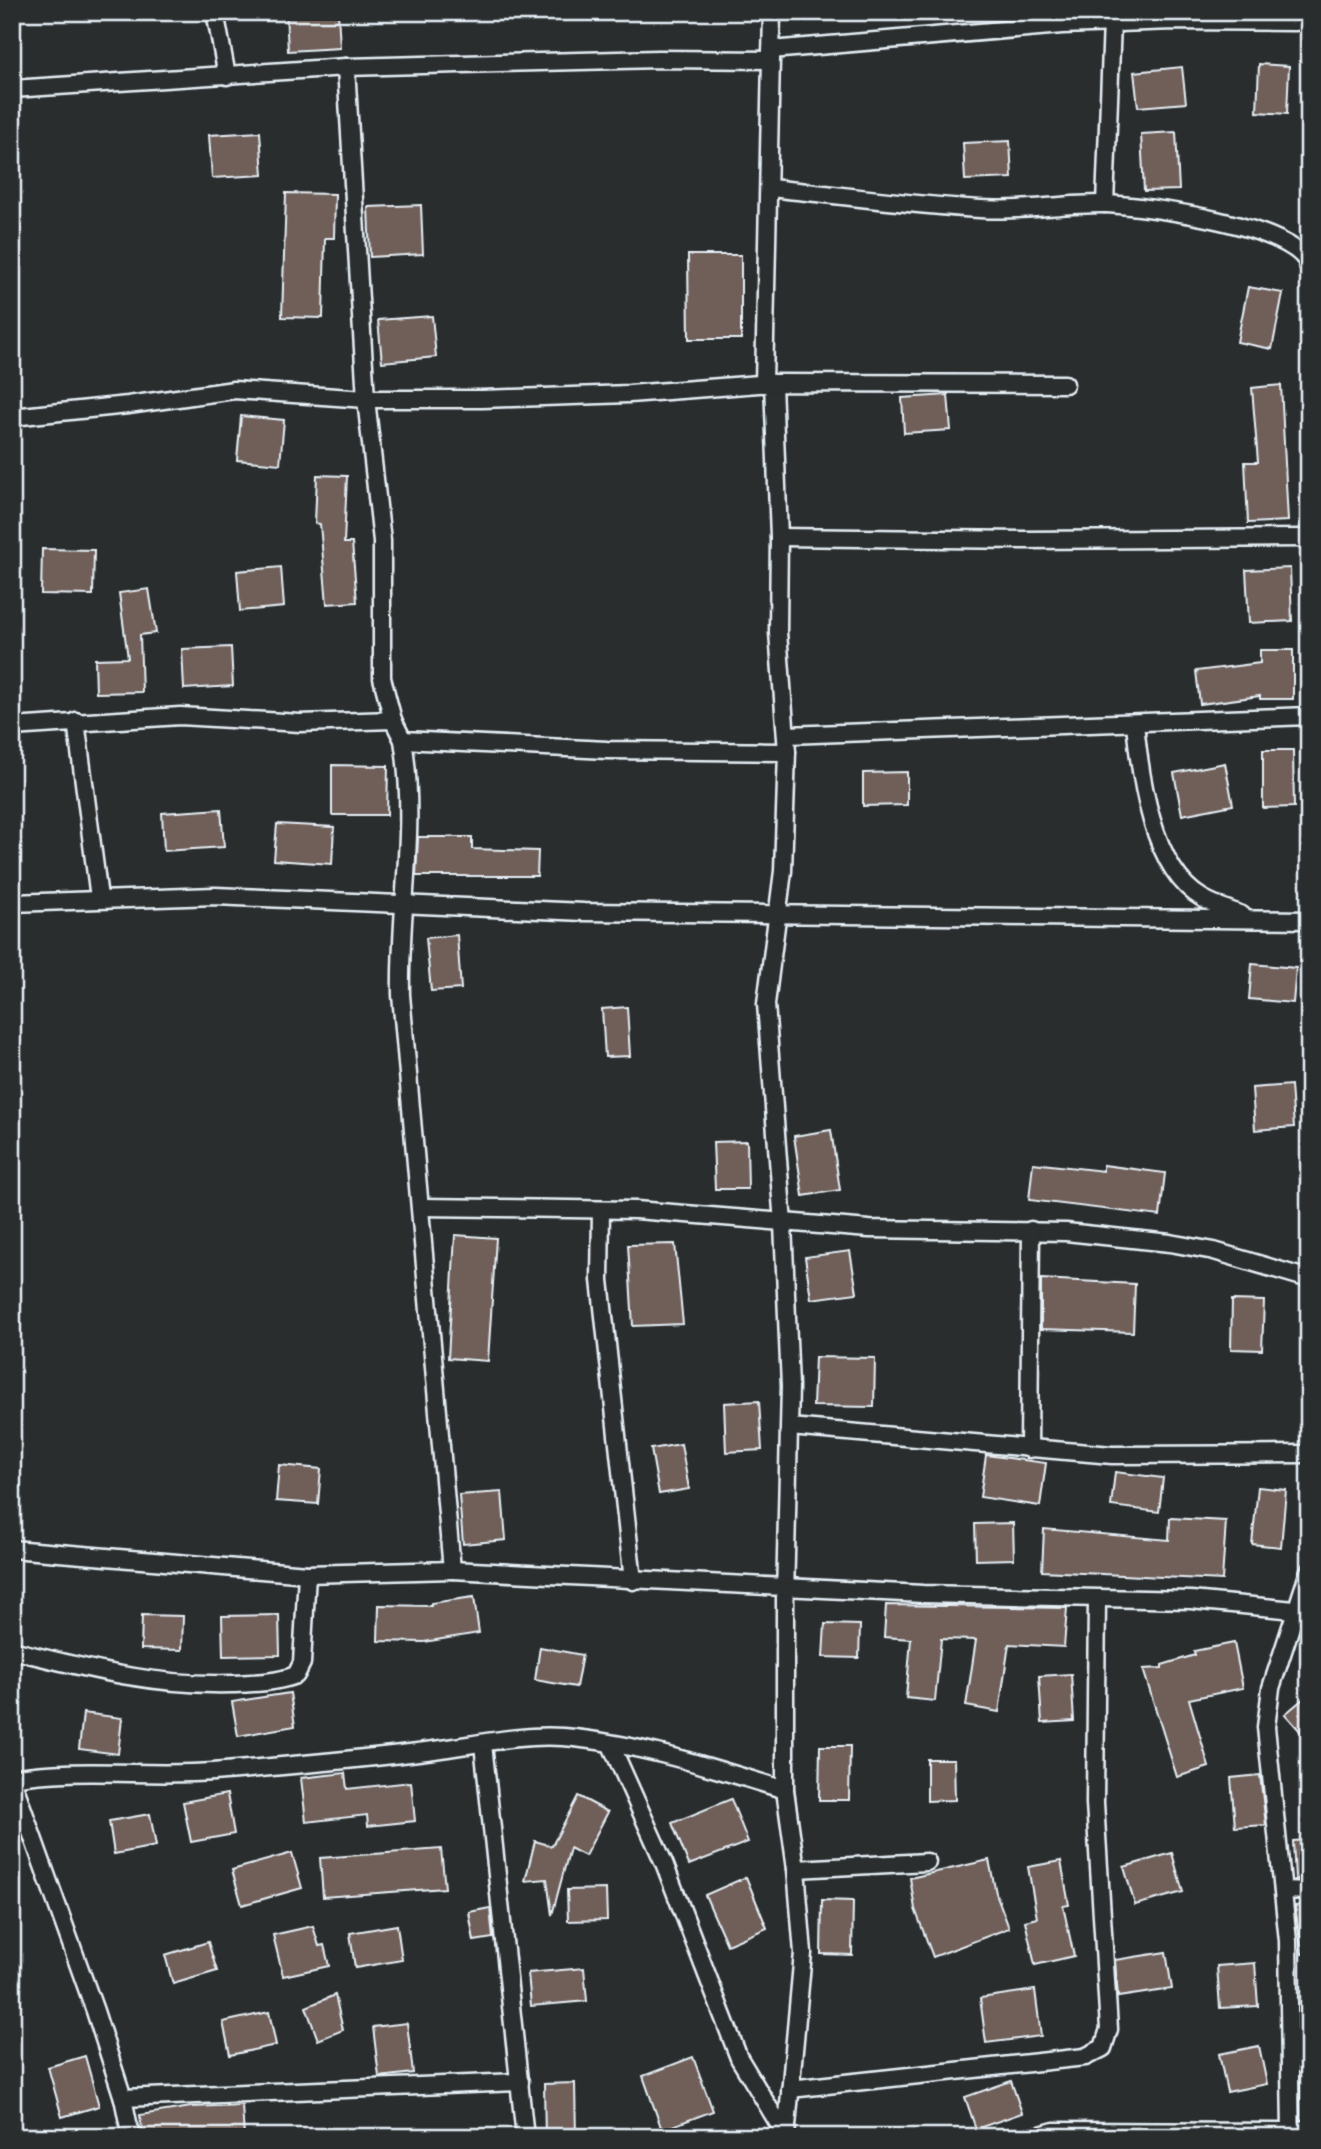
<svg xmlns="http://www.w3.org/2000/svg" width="1321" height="2149" font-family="'Indie Flower',sans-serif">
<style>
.building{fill:#6f5e58;stroke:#e8f1f8;stroke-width:2}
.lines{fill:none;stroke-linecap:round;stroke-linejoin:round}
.minor-casing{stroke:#e8f1f8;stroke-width:21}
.minor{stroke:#2a2d2e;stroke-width:16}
</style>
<rect width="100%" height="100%" fill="#2a2d2e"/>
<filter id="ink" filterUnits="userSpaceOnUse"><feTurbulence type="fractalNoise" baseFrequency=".0143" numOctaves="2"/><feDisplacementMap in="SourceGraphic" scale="14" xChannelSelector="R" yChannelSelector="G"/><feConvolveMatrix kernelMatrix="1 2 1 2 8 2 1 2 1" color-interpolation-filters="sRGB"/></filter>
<g filter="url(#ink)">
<!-- building -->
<g class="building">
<polygon points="286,12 338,12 340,48 288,51"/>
<polygon points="1259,64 1289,66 1287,114 1257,112"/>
<polygon points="1182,67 1186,103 1138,107 1134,72"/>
<polygon points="260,132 263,175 212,178 209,135"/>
<polygon points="1176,132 1179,190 1144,191 1141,134"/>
<polygon points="1010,141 1012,178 965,180 963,143"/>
<polygon points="286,193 335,194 334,238 325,238 323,318 282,317"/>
<polygon points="421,205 423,254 370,257 368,207"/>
<polygon points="688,255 741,255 741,339 689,339"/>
<polygon points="1248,287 1283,293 1272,349 1237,342"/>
<polygon points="432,316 436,357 382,362 378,320"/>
<polygon points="1281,385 1288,521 1248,523 1245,462 1258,462 1252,388"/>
<polygon points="948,395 951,430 904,433 902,398"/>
<polygon points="241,416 284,420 280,464 237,460"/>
<polygon points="317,475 347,476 344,543 352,543 357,602 327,604 320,524 315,523"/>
<polygon points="42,549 94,550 93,595 41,594"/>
<polygon points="281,567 284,607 240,611 237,571"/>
<polygon points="1290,568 1292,621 1249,623 1246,570"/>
<polygon points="149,589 156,633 140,635 142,692 96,693 95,659 128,658 119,593"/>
<polygon points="231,647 233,686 184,689 182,649"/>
<polygon points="1260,650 1293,650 1293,699 1260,699 1260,696 1200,704 1196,671 1260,663"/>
<polygon points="1263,750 1293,750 1294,807 1263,808"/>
<polygon points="1225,763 1233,805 1182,815 1174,773"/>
<polygon points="332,765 388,766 387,815 332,815"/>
<polygon points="907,772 907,805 863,806 863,773"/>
<polygon points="221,809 224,847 164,851 162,813"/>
<polygon points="277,824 334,827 332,864 274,860"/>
<polygon points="418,837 472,837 472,849 538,851 537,876 416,876"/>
<polygon points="457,935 461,989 431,991 426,938"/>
<polygon points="1252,964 1296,968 1293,1003 1249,999"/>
<polygon points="627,1007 630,1056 605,1057 602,1009"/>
<polygon points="1291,1085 1294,1127 1255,1130 1252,1088"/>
<polygon points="831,1130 840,1190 803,1196 794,1136"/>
<polygon points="747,1141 748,1189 715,1189 713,1142"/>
<polygon points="1033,1163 1103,1171 1103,1165 1165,1173 1160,1216 1029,1200"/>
<polygon points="455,1235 496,1238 488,1361 448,1358"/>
<polygon points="675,1244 683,1324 633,1326 628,1245"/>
<polygon points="850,1251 857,1293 811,1299 805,1257"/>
<polygon points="1041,1279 1135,1284 1133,1332 1041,1329"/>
<polygon points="1232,1300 1264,1301 1262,1350 1231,1349"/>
<polygon points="815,1357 875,1358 874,1407 813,1406"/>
<polygon points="759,1401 762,1450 726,1452 724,1403"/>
<polygon points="681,1444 689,1489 659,1494 651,1449"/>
<polygon points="986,1455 1046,1463 1040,1506 980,1497"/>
<polygon points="279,1465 321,1469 318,1504 276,1501"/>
<polygon points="1115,1472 1163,1478 1159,1512 1111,1506"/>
<polygon points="1258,1487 1286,1490 1281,1547 1252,1544"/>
<polygon points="502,1492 506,1540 463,1544 459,1495"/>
<polygon points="1170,1518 1226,1521 1222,1580 1042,1571 1044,1529 1169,1540"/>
<polygon points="1013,1523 1014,1559 976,1560 975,1524"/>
<polygon points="474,1597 479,1633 424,1642 378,1641 379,1605 431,1606 431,1603"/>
<polygon points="886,1605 1067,1608 1064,1647 1009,1644 999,1712 966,1706 976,1640 941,1639 935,1701 906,1698 911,1639 884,1637"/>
<polygon points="142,1615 183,1616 182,1650 141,1649"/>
<polygon points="279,1615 280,1655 223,1656 222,1616"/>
<polygon points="825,1624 860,1625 859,1658 823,1657"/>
<polygon points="1234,1643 1243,1688 1189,1699 1209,1767 1177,1777 1143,1669 1162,1668 1162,1665 1195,1655 1194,1651"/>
<polygon points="540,1647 582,1655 576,1687 535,1680"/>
<polygon points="1071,1674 1074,1721 1042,1723 1039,1676"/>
<polygon points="290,1693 295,1726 238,1736 232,1702"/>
<polygon points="1309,1694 1309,1741 1285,1714"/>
<polygon points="83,1713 122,1718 118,1754 79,1749"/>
<polygon points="820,1746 850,1746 849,1800 819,1800"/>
<polygon points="927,1759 954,1759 955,1800 927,1801"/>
<polygon points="345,1773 347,1789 411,1782 415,1821 368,1826 367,1815 306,1822 301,1778"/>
<polygon points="1260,1775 1266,1825 1235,1827 1231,1778"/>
<polygon points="227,1794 234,1834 191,1842 183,1802"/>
<polygon points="578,1796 608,1812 585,1856 570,1848 552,1915 547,1879 525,1881 535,1841 552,1846"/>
<polygon points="731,1799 748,1842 689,1865 672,1823"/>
<polygon points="150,1814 156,1846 114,1854 109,1821"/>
<polygon points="1309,1840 1309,1878 1295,1879 1293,1841"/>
<polygon points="441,1849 445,1888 323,1897 320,1858"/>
<polygon points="292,1853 302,1888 242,1905 232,1870"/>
<polygon points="1172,1853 1183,1892 1135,1905 1124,1867"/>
<polygon points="989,1860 996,1893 1009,1928 933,1957 915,1909 910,1878"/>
<polygon points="1061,1861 1069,1905 1063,1906 1074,1956 1035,1965 1025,1921 1037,1918 1028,1867"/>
<polygon points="746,1877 767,1928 727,1945 705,1895"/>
<polygon points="606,1889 607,1920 568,1921 567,1890"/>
<polygon points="822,1900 853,1901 852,1955 821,1954"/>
<polygon points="1309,1904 1309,1953 1302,1954 1295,1906"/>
<polygon points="490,1908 493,1938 474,1941 469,1912"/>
<polygon points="397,1925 402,1960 355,1968 350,1933"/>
<polygon points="313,1926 319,1946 324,1945 329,1966 283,1976 273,1935"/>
<polygon points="208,1942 217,1971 173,1984 165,1955"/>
<polygon points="1166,1952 1172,1989 1118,1997 1115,1960"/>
<polygon points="1255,1963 1258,2006 1220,2008 1217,1966"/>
<polygon points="584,1968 587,2001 531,2006 528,1973"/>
<polygon points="1035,1990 1041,2036 986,2043 980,1998"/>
<polygon points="335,1995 343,2030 318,2040 306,2007"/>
<polygon points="269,2012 276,2045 230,2055 223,2022"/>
<polygon points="407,2023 413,2073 379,2077 373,2027"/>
<polygon points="1259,2046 1267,2084 1227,2092 1219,2054"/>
<polygon points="85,2056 99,2106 62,2117 48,2067"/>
<polygon points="693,2057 713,2111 662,2130 643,2076"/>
<polygon points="1011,2081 1022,2113 976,2129 965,2097"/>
<polygon points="575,2083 576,2137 545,2137 544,2084"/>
<polygon points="242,2105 244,2137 143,2137 140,2115 191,2107"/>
</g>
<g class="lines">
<!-- minor casing -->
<g class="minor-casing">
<g id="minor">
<polyline points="215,12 227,76"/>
<polyline points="771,50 1062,25 1174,21 1296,22"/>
<polyline points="346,67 366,399 382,541 382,678 393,720"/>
<polyline points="12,89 346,67 659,59 771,60"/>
<path d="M769,188c70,7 140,17 211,21 43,3 85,-6 127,-5 38,2 192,21 202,63"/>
<polyline points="1105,204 1112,22"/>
<polyline points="773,383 779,537 778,632 787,752 783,871 766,1004 783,1224 790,1386 785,1598 785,1790 796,1869 803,1953 786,2137"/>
<polyline points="764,384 772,12"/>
<polyline points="12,417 128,405 234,390 366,399 482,399 629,394 773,383 1065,384"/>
<polyline points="779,537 1023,540 1309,538"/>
<polyline points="76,721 99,898"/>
<path d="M1135,723c5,53 17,146 67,175 12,7 27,12 40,17"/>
<polyline points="12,727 180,716 300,723 393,720 403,740 607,750 787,752"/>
<polyline points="787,735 1309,716"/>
<polyline points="12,903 215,896 584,912 1309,920"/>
<polyline points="421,1207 636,1210 869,1229 1066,1232 1170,1243 1214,1251 1309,1279"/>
<polyline points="601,1210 600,1280 633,1581"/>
<polyline points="790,1427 1112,1455 1309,1454"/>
<polyline points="1029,1449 1031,1230"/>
<path d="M12,1549l295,25 145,-4 -51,-575c-2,-85 16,-169 2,-255"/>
<polyline points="452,1570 923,1594 1191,1600 1294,1610"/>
<path d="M12,1650c76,19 141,36 220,34 22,-1 43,-1 64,-9l6,-12 5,-89"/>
<polyline points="483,1744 525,2137"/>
<polyline points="611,1745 664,1863 739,2058 786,2136"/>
<path d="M12,1778c67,-11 135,-1 202,-6 70,-6 142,-12 212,-21 45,-5 90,-17 137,-14 75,6 150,31 222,53"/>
<polyline points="12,1779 95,2011 123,2098"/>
<polyline points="796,1869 927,1862"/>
<polyline points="1283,1890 1309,1891"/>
<polyline points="790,2089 1085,2057 1103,2048 1109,2029 1095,1803 1097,1599"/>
<polyline points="1291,2132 1288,1941 1266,1727 1271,1688 1309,1571"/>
<polyline points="131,2137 123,2098 520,2082"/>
<polyline points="1033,2137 1054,2131 1291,2132 1309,2128"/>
</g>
</g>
<!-- minor -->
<use href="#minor" class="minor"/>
</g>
</g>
<!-- margin -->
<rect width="1321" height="2149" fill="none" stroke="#2a2d2e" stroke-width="42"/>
<rect x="21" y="21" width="1279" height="2107" fill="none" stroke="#e8f1f8" stroke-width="2.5" filter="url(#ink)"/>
</svg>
